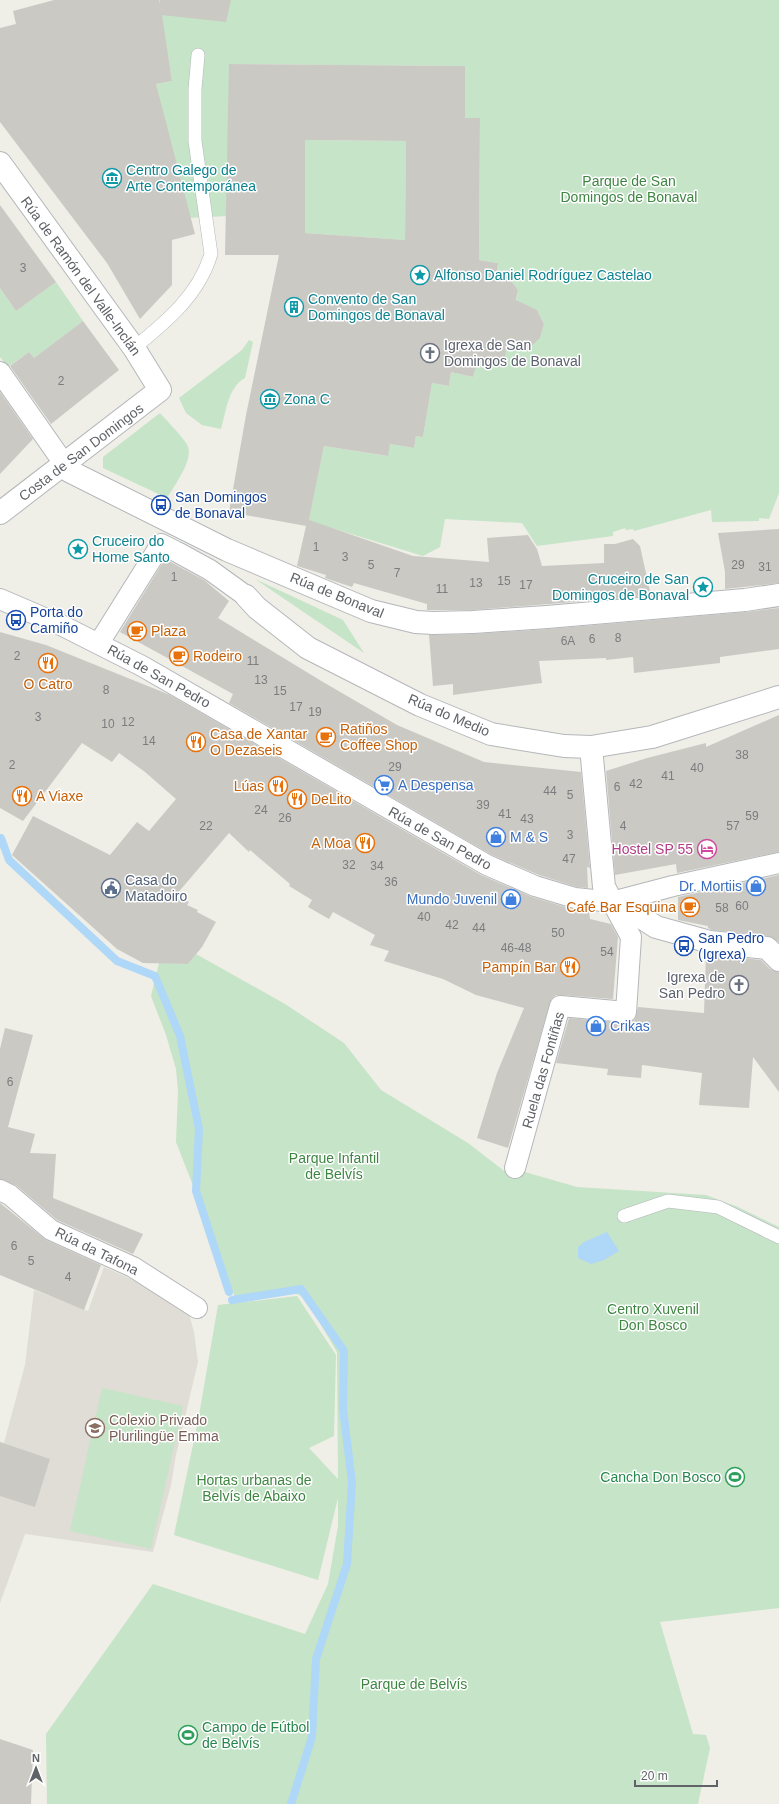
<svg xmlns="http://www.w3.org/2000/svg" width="779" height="1804" font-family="Helvetica,sans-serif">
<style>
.education{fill:#dfddd6}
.green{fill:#c6e4c7}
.water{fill:#afd7f8}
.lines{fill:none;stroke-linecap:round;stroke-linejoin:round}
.stream{stroke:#afd7f8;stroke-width:8}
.building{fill:#cbc9c4;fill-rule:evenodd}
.service-casing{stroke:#b4b7ba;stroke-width:14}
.pedestrian-casing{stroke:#b4b7ba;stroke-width:22}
.minor-casing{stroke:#b4b7ba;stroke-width:24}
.service{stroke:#fff;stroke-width:13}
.pedestrian{stroke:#fff;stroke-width:20}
.minor{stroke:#fff;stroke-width:22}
.labels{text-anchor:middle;stroke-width:3;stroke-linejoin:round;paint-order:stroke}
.number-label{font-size:12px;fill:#7a7c7e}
.culture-label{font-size:14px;fill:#0d838f;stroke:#fff;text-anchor:start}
.park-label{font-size:14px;fill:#3e8542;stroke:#fff}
.street-label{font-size:14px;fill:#5f6266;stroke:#fff}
.worship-label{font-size:14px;fill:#5b616d;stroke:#fff;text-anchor:start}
.transit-label{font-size:14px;fill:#164399;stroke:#fff;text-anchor:start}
.food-label{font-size:14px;fill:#c56008;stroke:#fff;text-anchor:start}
.shop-label{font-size:14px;fill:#366cbe;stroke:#fff;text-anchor:start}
.hotel-label{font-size:14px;fill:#b23c85;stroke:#fff;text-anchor:end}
.service-label{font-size:14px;fill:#4e5e75;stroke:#fff;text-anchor:start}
.education-label{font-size:14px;fill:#785e54;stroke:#fff;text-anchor:start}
.leisure-label{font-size:14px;fill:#27864d;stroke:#fff;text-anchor:end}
</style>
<rect width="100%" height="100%" fill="#efeee7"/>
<!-- education -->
<polygon class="education" points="104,1267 158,1291 189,1314 194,1332 198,1362 176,1455 171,1485 153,1552 25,1534 0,1603 0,1442 4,1443 25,1365 34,1290 88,1311"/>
<!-- green -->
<g class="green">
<path d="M159,0h620v493l-10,26 -10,-1v3l-47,1 -1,-12 -77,21 -1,-2 -7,1 -1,-2 -12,4v4l-76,10 -15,-23 -77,-4 -5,28 -17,9 -88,-27 -27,-5 16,-78 63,10 3,-12 24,4 2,-12 7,1 9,-54 17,3 2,-14 22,5 3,-14 17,2 13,-17 34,-10 4,-14 -7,-14 -21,-7 2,-13c-7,-9 -11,-13 -23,-10l3,-17 -19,-3 1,-142h-15v-52l-236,-2v152l-42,2 -31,-134 16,-3z"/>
<polygon points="305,140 406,141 405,240 305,233"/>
<polygon points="56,282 83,321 34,358 29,352 8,367 0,357 0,288 16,311"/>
<path d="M249,340l4,2 -8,36c-17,9 -19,34 -24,51l-19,-4 -16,-12 -7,-15 63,-48z"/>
<path d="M160,413c6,7 26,27 28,34 5,14 -14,39 -21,51l-64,-30v-11z"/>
<polygon points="255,579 343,620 364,653"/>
<polygon points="196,954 285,1004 344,1043 381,1090 468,1143 508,1174 523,1169 525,1172 577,1187 706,1195 738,1207 779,1227 779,1608 660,1622 693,1734 706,1735 710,1748 698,1804 47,1804 46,1734 153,1584 305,1634 328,1584 338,1526 338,1498 318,1580 174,1535 198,1421 218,1305 297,1296 336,1355 334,1436 309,1448 338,1479 337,1352 305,1298 295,1293 236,1300 212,1234 176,1142 178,1091 176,1069 166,1035 151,996 159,963 188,964"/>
<polygon points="102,1388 183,1406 151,1549 70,1531"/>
</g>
<!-- water -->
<polygon class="water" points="607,1232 619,1251 604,1260 591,1264 578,1258 578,1247 584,1242"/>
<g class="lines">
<!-- stream -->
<g class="stream">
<polyline points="1,838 9,860 117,961 155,976 180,1036 199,1129 196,1191 229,1292"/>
<polyline points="232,1300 301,1289 344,1351 343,1409 352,1482 347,1564 316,1659 312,1737 291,1804"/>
</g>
</g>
<!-- building -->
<g class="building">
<polygon points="54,0 159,0 160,4 160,0 231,0 226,22 162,15 172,81 156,84 195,234 172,240 172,285 140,319 107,263 0,122 0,28 16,24 13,11"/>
<path d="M229,64l236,2v52h15l-1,142 19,3 -2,14 15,4 7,9 -2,10 21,10 7,14 -4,14 -10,9 -24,1 -1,10 -14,7 -14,-2 -4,14 -22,-5 -2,14 -17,-3 -9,54 -7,-1 -2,12 -24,-4 -2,12 -64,-10 -15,74 104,36 76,6 -2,-24 41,-3 9,14 5,17 62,-3v-19h11l18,-5 7,7 11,50 -179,14h-45v-6l-73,-21 -2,4 -27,-9 1,-3 -29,-9 9,-40 -77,-14 17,-97 33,-160h-54zM305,140l101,1 -1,99 -100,-7z"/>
<polygon points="0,205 56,282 16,311 0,288"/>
<polygon points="83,321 119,370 51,424 10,366 29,352 34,358"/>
<polygon points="0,392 33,439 0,474"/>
<polygon points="779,529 779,583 725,589 725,572 718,533"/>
<polygon points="165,559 204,580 229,601 218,618 323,682 397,725 484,762 581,772 590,868 587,867 588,888 577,887 539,875 492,855 229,703 233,694 120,632"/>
<polygon points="779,608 779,649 720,657 720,663 634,673 633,657 606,660 606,658 539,661 542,683 453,695 453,684 433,686 429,635 473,634 548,629 746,612"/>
<polygon points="0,632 46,645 170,695 481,875 532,897 572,909 589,911 590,919 611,924 618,937 613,999 561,995 556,995 551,999 508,1148 477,1138 497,1073 524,1008 476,995 443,979 384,961 389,951 370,945 375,935 333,912 329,919 308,907 312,900 289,886 290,884 250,850 249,852 229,833 176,895 189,902 187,905 198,910 197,912 216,922 202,947 188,964 143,963 117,949 12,855 33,816 110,855 137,822 149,831 176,799 145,772 119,753 112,762 82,743 23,821 0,808"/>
<polygon points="779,715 779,852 677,873 676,864 615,875 606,771 647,758 706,743 706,747"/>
<polygon points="779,875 779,942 768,936 712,930 708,928 708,926 678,920 678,897"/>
<polygon points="706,954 761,960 770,969 779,972 779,1092 753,1057 749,1108 699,1105 702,1073 642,1065 641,1078 607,1075 608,1069 556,1063 569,1018 625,1023 631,1023 635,1019 638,1007 704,1013"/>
<polygon points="5,1028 33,1035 8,1127 35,1134 30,1153 56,1154 53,1198 143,1234 133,1254 57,1220 17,1186 0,1179 0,1049"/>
<polygon points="0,1203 46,1240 101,1265 84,1310 0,1275"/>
<polygon points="0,1442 50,1459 35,1507 0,1496"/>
<polygon points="0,1739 33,1750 31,1804 0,1804"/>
</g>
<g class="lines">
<!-- service casing -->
<g class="service-casing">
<g id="service">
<path d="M134,348c32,-26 65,-53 77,-94l-16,-113v-52l3,-34"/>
<polyline points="624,1216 668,1201 718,1207 779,1237"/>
</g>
</g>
<!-- pedestrian casing -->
<g class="pedestrian-casing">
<g id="pedestrian">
<polyline points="0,372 65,465"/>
<polyline points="179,553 210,570 246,596"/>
<polyline points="0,599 63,626 142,666 487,865 535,886 575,898 612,902 673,886 779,863"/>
<polyline points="99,643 161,544 175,551"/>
<polyline points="515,1168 560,1006 626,1012 631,937 612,902"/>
<polyline points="0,1190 10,1195 51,1230 133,1267 197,1308"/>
</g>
</g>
<!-- minor casing -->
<g class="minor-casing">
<g id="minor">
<polyline points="0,163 134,348 160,390 0,513"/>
<polyline points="65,465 69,471 227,550 371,611 416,622 433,623 473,622 547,617 745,600 779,595"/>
<polyline points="246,596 257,608 308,648 420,705 491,734 564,746 591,747 652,737 779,697"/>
<polyline points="591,747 604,887 612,902 630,910 656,927 710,942 767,948 779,960"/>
</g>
</g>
<!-- service -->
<use href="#service" class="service"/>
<!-- pedestrian -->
<use href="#pedestrian" class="pedestrian"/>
<!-- minor -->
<use href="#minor" class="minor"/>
</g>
<!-- icons -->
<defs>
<g id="museum-ring" transform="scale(1)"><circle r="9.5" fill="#fff" stroke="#0f9aa8" stroke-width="1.5"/><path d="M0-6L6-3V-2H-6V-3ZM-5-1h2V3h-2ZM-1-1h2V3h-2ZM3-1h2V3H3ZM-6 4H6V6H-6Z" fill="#0f9aa8"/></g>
<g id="sight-ring" transform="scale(1)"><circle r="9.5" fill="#fff" stroke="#0f9aa8" stroke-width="1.5"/><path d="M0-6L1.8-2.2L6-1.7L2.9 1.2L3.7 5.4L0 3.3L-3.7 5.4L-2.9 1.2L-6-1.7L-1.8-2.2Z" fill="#0f9aa8"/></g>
<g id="building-ring" transform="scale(1)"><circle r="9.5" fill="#fff" stroke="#0f9aa8" stroke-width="1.5"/><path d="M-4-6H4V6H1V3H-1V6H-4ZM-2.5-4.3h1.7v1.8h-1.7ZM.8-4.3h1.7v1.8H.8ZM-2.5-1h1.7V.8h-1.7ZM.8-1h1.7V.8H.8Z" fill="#0f9aa8"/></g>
<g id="church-ring" transform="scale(1)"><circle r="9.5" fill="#fff" stroke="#6b7280" stroke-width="1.5"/><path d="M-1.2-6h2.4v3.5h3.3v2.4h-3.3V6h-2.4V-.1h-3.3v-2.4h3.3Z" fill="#6b7280"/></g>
<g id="bus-ring" transform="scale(1)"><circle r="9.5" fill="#fff" stroke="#1a4fb4" stroke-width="1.5"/><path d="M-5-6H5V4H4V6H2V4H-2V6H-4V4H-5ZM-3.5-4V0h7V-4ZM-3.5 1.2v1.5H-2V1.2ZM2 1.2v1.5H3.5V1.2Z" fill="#1a4fb4"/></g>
<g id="cafe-ring" transform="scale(1)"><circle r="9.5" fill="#fff" stroke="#e8710a" stroke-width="1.5"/><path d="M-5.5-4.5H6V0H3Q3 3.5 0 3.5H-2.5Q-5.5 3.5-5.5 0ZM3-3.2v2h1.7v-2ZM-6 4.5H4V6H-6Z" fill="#e8710a"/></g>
<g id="restaurant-ring" transform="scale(1)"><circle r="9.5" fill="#fff" stroke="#e8710a" stroke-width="1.5"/><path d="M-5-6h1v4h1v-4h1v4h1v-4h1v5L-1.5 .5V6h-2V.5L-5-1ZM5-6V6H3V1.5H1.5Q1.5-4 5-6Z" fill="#e8710a"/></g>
<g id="supermarket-ring" transform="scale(1)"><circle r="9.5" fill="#fff" stroke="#3f7fe0" stroke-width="1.5"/><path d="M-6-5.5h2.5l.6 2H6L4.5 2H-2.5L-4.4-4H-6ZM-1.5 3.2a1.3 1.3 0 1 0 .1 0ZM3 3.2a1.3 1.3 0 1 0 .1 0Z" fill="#3f7fe0"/></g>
<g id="shop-ring" transform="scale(1)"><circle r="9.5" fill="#fff" stroke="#3f7fe0" stroke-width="1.5"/><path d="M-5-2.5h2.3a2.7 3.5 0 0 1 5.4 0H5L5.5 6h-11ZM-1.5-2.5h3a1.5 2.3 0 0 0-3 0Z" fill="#3f7fe0"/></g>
<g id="hotel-ring" transform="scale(1)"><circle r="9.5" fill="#fff" stroke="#d1479c" stroke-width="1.5"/><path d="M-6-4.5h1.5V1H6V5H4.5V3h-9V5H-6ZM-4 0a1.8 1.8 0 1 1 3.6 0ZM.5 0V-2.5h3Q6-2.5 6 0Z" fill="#d1479c"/></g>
<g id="civic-ring" transform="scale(1)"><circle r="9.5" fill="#fff" stroke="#5c6f8a" stroke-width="1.5"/><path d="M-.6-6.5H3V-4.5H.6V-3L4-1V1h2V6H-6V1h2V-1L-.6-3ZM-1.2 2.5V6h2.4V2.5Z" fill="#5c6f8a"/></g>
<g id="school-ring" transform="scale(1)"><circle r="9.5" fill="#fff" stroke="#8d6e63" stroke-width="1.5"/><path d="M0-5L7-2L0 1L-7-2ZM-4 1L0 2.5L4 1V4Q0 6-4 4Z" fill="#8d6e63"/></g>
<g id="stadium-ring" transform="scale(1)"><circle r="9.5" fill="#fff" stroke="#2e9e5b" stroke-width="1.5"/><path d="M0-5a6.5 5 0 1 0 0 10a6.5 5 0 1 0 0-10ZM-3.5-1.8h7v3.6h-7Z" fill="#2e9e5b"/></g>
</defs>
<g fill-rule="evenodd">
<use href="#museum-ring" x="112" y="178"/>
<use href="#sight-ring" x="420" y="275"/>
<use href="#building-ring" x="294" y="307"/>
<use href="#church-ring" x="430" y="353"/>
<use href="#museum-ring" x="270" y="399"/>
<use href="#bus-ring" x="161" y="505"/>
<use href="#sight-ring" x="78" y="549"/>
<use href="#sight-ring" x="703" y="587"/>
<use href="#bus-ring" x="16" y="620"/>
<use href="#cafe-ring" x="137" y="631"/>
<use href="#cafe-ring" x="179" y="656"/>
<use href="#restaurant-ring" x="48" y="663"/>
<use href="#cafe-ring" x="326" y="737"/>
<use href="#restaurant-ring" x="196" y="742"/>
<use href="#supermarket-ring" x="384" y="785"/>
<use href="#restaurant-ring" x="278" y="786"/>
<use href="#restaurant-ring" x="22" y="796"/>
<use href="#restaurant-ring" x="297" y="799"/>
<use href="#shop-ring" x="496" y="837"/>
<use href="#restaurant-ring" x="365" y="843"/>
<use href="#hotel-ring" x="707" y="849"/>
<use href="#shop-ring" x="756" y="886"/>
<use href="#civic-ring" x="111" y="888"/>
<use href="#shop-ring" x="511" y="899"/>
<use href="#cafe-ring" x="690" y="907"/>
<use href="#bus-ring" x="684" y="946"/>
<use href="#restaurant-ring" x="570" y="967"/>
<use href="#church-ring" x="739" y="985"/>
<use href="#shop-ring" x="596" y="1026"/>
<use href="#school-ring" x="95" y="1428"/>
<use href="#stadium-ring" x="735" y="1477"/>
<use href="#stadium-ring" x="188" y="1735"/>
</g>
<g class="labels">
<!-- number labels -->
<g class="number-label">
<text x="23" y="272">3</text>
<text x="61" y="385">2</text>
<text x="316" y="551">1</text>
<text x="345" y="561">3</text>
<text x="371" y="569">5</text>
<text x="738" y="569">29</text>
<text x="765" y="571">31</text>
<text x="397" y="577">7</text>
<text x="174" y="581">1</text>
<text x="504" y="585">15</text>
<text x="476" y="587">13</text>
<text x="526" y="589">17</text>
<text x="442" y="593">11</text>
<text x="618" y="642">8</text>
<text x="592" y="643">6</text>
<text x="568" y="645">6A</text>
<text x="17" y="660">2</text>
<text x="253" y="665">11</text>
<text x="261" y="684">13</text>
<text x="106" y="694">8</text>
<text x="280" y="695">15</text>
<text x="296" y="711">17</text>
<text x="315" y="716">19</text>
<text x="38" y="721">3</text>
<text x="128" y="726">12</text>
<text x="108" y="728">10</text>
<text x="149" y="745">14</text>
<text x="742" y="759">38</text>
<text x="12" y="769">2</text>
<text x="395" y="771">29</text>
<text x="697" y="772">40</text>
<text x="668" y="780">41</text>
<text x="636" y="788">42</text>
<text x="617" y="791">6</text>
<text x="550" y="795">44</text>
<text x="570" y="799">5</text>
<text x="483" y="809">39</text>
<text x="261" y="814">24</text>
<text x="505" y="818">41</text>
<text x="752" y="820">59</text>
<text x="285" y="822">26</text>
<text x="527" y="823">43</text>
<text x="206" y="830">22</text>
<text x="623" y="830">4</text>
<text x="733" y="830">57</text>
<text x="570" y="839">3</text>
<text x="569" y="863">47</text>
<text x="349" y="869">32</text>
<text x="377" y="870">34</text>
<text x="391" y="886">36</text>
<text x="742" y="910">60</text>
<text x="722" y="912">58</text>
<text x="424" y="921">40</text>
<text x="452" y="929">42</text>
<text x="479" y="932">44</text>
<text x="558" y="937">50</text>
<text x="516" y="952">46-48</text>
<text x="607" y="956">54</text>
<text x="10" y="1086">6</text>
<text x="14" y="1250">6</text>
<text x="31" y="1265">5</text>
<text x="68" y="1281">4</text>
</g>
<!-- culture labels -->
<g class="culture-label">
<text x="126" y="175">Centro Galego de<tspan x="126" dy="16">Arte Contemporánea</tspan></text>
<text x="434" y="280">Alfonso Daniel Rodríguez Castelao</text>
<text x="308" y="304">Convento de San<tspan x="308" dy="16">Domingos de Bonaval</tspan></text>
<text x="284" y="404">Zona C</text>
<text x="92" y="546">Cruceiro do<tspan x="92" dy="16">Home Santo</tspan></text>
<text x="689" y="584" text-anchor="end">Cruceiro de San<tspan x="689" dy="16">Domingos de Bonaval</tspan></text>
</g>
<!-- park labels -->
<g class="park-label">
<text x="629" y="186">Parque de San<tspan x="629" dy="16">Domingos de Bonaval</tspan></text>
<text x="334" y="1163">Parque Infantil<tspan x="334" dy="16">de Belvís</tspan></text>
<text x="653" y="1314">Centro Xuvenil<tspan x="653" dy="16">Don Bosco</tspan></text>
<text x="254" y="1485">Hortas urbanas de<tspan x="254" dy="16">Belvís de Abaixo</tspan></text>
<text x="414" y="1689">Parque de Belvís</text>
</g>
<!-- street labels -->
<g class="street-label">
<text transform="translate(81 276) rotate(54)" y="5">Rúa de Ramón del Valle-Inclán</text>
<text transform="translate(81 452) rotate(-37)" y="5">Costa de San Domingos</text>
<text transform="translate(337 595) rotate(22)" y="5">Rúa de Bonaval</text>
<text transform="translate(159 676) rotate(29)" y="5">Rúa de San Pedro</text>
<text transform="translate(449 715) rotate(23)" y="5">Rúa do Medio</text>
<text transform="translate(440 838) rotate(29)" y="5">Rúa de San Pedro</text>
<text transform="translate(543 1070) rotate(-74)" y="5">Ruela das Fontiñas</text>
<text transform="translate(97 1251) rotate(26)" y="5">Rúa da Tafona</text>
</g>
<!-- worship labels -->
<g class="worship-label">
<text x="444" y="350">Igrexa de San<tspan x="444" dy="16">Domingos de Bonaval</tspan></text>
<text x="725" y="982" text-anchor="end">Igrexa de<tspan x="725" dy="16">San Pedro</tspan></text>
</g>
<!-- transit labels -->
<g class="transit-label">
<text x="175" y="502">San Domingos<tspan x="175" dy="16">de Bonaval</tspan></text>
<text x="30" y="617">Porta do<tspan x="30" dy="16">Camiño</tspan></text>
<text x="698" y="943">San Pedro<tspan x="698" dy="16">(Igrexa)</tspan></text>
</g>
<!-- food labels -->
<g class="food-label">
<text x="151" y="636">Plaza</text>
<text x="193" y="661">Rodeiro</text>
<text x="48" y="689" text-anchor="middle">O Catro</text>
<text x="340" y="734">Ratiños<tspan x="340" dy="16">Coffee Shop</tspan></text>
<text x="210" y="739">Casa de Xantar<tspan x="210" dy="16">O Dezaseis</tspan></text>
<text x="264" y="791" text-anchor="end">Lúas</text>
<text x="36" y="801">A Viaxe</text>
<text x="311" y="804">DeLito</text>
<text x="351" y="848" text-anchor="end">A Moa</text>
<text x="676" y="912" text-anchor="end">Café Bar Esquina</text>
<text x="556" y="972" text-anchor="end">Pampín Bar</text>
</g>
<!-- shop labels -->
<g class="shop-label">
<text x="398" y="790">A Despensa</text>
<text x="510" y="842">M &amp; S</text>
<text x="742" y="891" text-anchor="end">Dr. Mortiis</text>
<text x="497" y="904" text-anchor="end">Mundo Juvenil</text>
<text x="610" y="1031">Crikas</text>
</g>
<!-- hotel labels -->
<g class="hotel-label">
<text x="693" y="854">Hostel SP 55</text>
</g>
<!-- service labels -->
<g class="service-label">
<text x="125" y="885">Casa do<tspan x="125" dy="16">Matadoiro</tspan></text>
</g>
<!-- education labels -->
<g class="education-label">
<text x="109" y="1425">Colexio Privado<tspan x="109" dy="16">Plurilingüe Emma</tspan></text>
</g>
<!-- leisure labels -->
<g class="leisure-label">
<text x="721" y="1482">Cancha Don Bosco</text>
<text x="202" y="1732" text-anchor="start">Campo de Fútbol<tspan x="202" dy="16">de Belvís</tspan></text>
</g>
</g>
<!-- north arrow -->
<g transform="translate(36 1768)" stroke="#ffffff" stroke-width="3" paint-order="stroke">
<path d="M0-3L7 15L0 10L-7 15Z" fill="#5f6266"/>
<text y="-6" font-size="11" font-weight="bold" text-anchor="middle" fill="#5f6266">N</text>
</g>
<!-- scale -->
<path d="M635 1780v6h82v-6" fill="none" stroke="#5f6266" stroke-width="2"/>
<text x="641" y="1780" font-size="12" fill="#5f6266" stroke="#ffffff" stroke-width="3" paint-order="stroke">20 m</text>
</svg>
